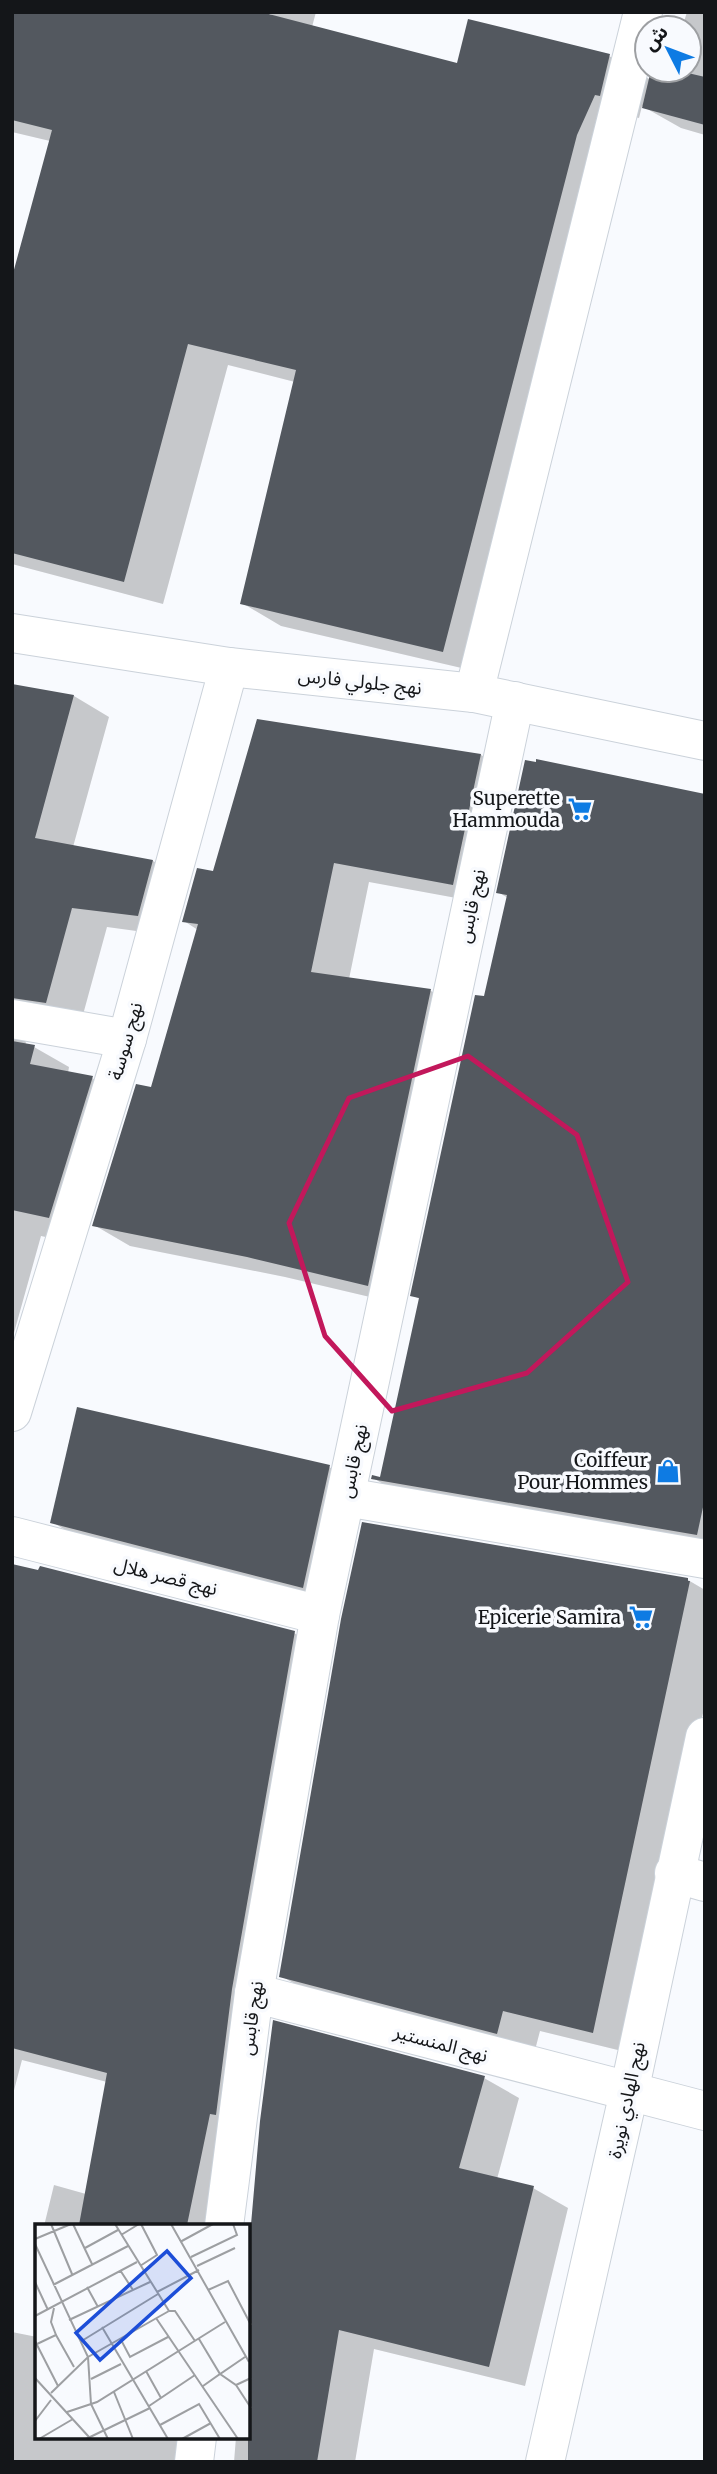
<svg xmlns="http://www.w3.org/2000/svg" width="717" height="2474" font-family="Merriweather,'Noto Sans Arabic',serif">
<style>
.shadow{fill:#0003}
.building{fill:#53585f}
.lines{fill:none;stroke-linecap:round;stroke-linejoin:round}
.street-casing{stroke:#cbd2da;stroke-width:40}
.street{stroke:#fff;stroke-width:38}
.marked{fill:none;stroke:#c2185b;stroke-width:5;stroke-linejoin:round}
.labels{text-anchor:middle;stroke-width:7;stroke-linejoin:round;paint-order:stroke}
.street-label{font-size:19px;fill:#141619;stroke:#f8fafe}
.poi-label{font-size:19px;fill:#141619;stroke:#f8fafe;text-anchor:end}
.inset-road{fill:none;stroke:#9d9fa2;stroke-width:2}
.view{fill:#1d4ed8;fill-opacity:0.15;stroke:#1d4ed8;stroke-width:3.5}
.inset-edge{fill:none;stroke:#141619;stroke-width:3.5}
</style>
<rect width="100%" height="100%" fill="#f8fafe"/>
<!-- shadow -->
<g class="shadow">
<polygon points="12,12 269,12 266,22 269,23 272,12 316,12 312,27 458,65 609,56 651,80 653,70 689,70 689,28 682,28 687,12 705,12 705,135 681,128 642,106 639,118 635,117 483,673 281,626 242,603 295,382 228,365 163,604 12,564 12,284 50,141 12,132"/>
<polygon points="12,686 74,696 109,717 73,847 153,861 188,882 173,936 107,927 81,1022 25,1035 26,1045 34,1047 69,1067 68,1073 92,1078 127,1098 64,1241 41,1236 12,1340"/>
<polygon points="258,721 481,755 516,776 489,904 369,882 349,979 431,991 466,1011 404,1305 285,1277 130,1246 94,1225 152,1089 198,930 184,921 214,873"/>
<polygon points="705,796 705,1549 407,1498 373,1478 382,1479 420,1299 412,1295 486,998 508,898 498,892"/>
<polygon points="329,1467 366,1489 341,1608 89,1544 52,1522"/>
<polygon points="12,1565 294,1633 330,1653 226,2226 44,2226 54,2185 86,2194 107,2082 22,2060 12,2098"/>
<polygon points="688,1580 705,1590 705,1704 630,2053 540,2031 534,2054 318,1997 281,1976"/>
<polygon points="484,2078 519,2098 497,2179 533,2188 568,2208 525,2386 374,2349 355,2462 234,2462 236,2437 248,2437"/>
<polygon points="12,2332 37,2337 37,2437 183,2437 178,2462 12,2462"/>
</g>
<!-- building -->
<g class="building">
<polygon points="12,12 261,12 457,63 468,19 610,54 600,96 595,95 577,135 443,652 240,604 296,370 188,344 124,582 12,553 12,277 52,130 12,120"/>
<polygon points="651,70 675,70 705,77 705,125 642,108"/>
<polygon points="12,684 74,695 35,838 153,860 138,916 72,908 46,1003 12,998"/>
<polygon points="257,719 481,754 453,885 334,863 311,972 431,989 368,1286 247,1257 92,1226 136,1084 151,1087 198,924 182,922 197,868 213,871"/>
<polygon points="536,759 705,794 705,1498 697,1535 371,1479 372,1475 380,1477 419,1298 410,1296 475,995 484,996 507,895 496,893 525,760 536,762"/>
<polygon points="12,1041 35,1045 30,1064 93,1076 49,1218 12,1210"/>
<polygon points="77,1407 330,1465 303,1588 50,1523"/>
<polygon points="362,1522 688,1578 688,1581 690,1581 593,2033 503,2011 497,2034 279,1977 341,1619"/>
<polygon points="12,1564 38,1570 40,1566 295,1631 232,1989 216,2115 210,2114 187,2225 79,2225 107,2073 12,2048"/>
<polygon points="273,2020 485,2076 459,2168 534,2186 489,2367 339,2330 317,2462 248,2462 248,2259 260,2121"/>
</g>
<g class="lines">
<!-- street casing -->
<g class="street-casing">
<g id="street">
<polyline points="12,633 229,667 474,693 705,741"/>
<polyline points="474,693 643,12"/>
<polyline points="12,1019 127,1039"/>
<polyline points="12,1412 127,1039 229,667"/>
<polyline points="346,1497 705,1559"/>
<polyline points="12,1536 320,1615"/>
<polyline points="674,1873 705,1882"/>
<polyline points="254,1993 705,2111"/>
<polyline points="224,2226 254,1993 320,1615 515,701"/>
<polyline points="194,2462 197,2437"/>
<polyline points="545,2462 629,2092 705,1737"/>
</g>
</g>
<!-- street -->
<use href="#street" class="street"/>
</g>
<!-- marked area -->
<path class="marked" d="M468,1056l109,79 51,147 -101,91 -135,38 -67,-75 -36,-113 60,-125z"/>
<!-- icons -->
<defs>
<g id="supermarket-bare" transform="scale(1.89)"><path d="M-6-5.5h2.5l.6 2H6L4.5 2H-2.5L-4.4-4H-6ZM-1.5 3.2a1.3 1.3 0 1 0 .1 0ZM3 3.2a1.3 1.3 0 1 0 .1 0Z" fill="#0e7be3" stroke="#f8fafe" stroke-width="2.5" paint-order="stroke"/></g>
<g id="shop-bare" transform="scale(1.89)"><path d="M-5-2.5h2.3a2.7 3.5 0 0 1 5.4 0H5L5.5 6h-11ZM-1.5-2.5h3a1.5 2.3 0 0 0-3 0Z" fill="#0e7be3" stroke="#f8fafe" stroke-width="2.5" paint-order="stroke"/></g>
</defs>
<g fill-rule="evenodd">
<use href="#supermarket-bare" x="580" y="809"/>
<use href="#shop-bare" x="668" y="1471"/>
<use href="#supermarket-bare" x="641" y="1617"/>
</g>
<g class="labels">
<!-- street labels -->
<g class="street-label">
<text transform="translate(360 681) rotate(6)" y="7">نهج جلولي فارس</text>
<text transform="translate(471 906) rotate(-78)" y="7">نهج قابس</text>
<text transform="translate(125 1041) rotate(-74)" y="7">نهج سوسة</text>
<text transform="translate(353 1461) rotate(-78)" y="7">نهج قابس</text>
<text transform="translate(166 1576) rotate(14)" y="7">نهج قصر هلال</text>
<text transform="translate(251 2018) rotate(-82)" y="7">نهج قابس</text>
<text transform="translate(441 2043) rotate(15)" y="7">نهج المنستير</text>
<text transform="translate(626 2100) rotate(-78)" y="7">نهج الهادي نويرة</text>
</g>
<!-- poi labels -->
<g class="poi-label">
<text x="560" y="805">Superette<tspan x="560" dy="22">Hammouda</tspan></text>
<text x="648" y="1467">Coiffeur<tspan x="648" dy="22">Pour Hommes</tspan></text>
<text x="621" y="1624">Epicerie Samira</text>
</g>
</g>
<!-- overview -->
<g transform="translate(35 2224)">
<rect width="215" height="215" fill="#f8fafe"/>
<path class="inset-road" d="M16,0l21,50M38,0l19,40M80,0l54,87M136,0l78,138M86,11l18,-11M0,15l36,-15M145,18l33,-18M0,20l53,113 3,47 17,35M50,24l33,-18M156,33l46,-22 -4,-11M105,42l17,-11 -16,-31M162,42l38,-18M85,46l13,20M0,58l13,28M18,61l75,-39M52,63l11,20M173,66l20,-9 23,44M122,68l42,-22M134,87h6l20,30M0,92l102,-54M121,94l82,121M34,96l81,-38M67,103l66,112M21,111l18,32M85,114l10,19 38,-20M164,115l21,35 25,-17M0,117l23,45M45,118l78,-48M2,120l19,-9 -5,-13 3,-14M111,147l15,27M0,154l54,59M56,155l30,-15M201,161l15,23M168,162l17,-12 16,11 15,-7M79,168l19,47M16,169l37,-36 81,-46M114,182l46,-31M32,188l30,-10 128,-80M0,197l16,-21M125,201l39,-21 21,35M4,215l34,-20M51,215l64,-31M147,215l29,-16"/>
<path class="view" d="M132,27l24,27 -91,82 -24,-27z"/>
<rect width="215" height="215" class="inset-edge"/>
</g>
<!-- border -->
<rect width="717" height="2474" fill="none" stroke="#141619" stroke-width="28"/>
<!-- north arrow -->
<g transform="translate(668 49) rotate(312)"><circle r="33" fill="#f8fafe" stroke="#9d9fa2" stroke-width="2"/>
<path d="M0-5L12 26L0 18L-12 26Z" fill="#0e7be3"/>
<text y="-10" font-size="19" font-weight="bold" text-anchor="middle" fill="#141619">ش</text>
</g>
</svg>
